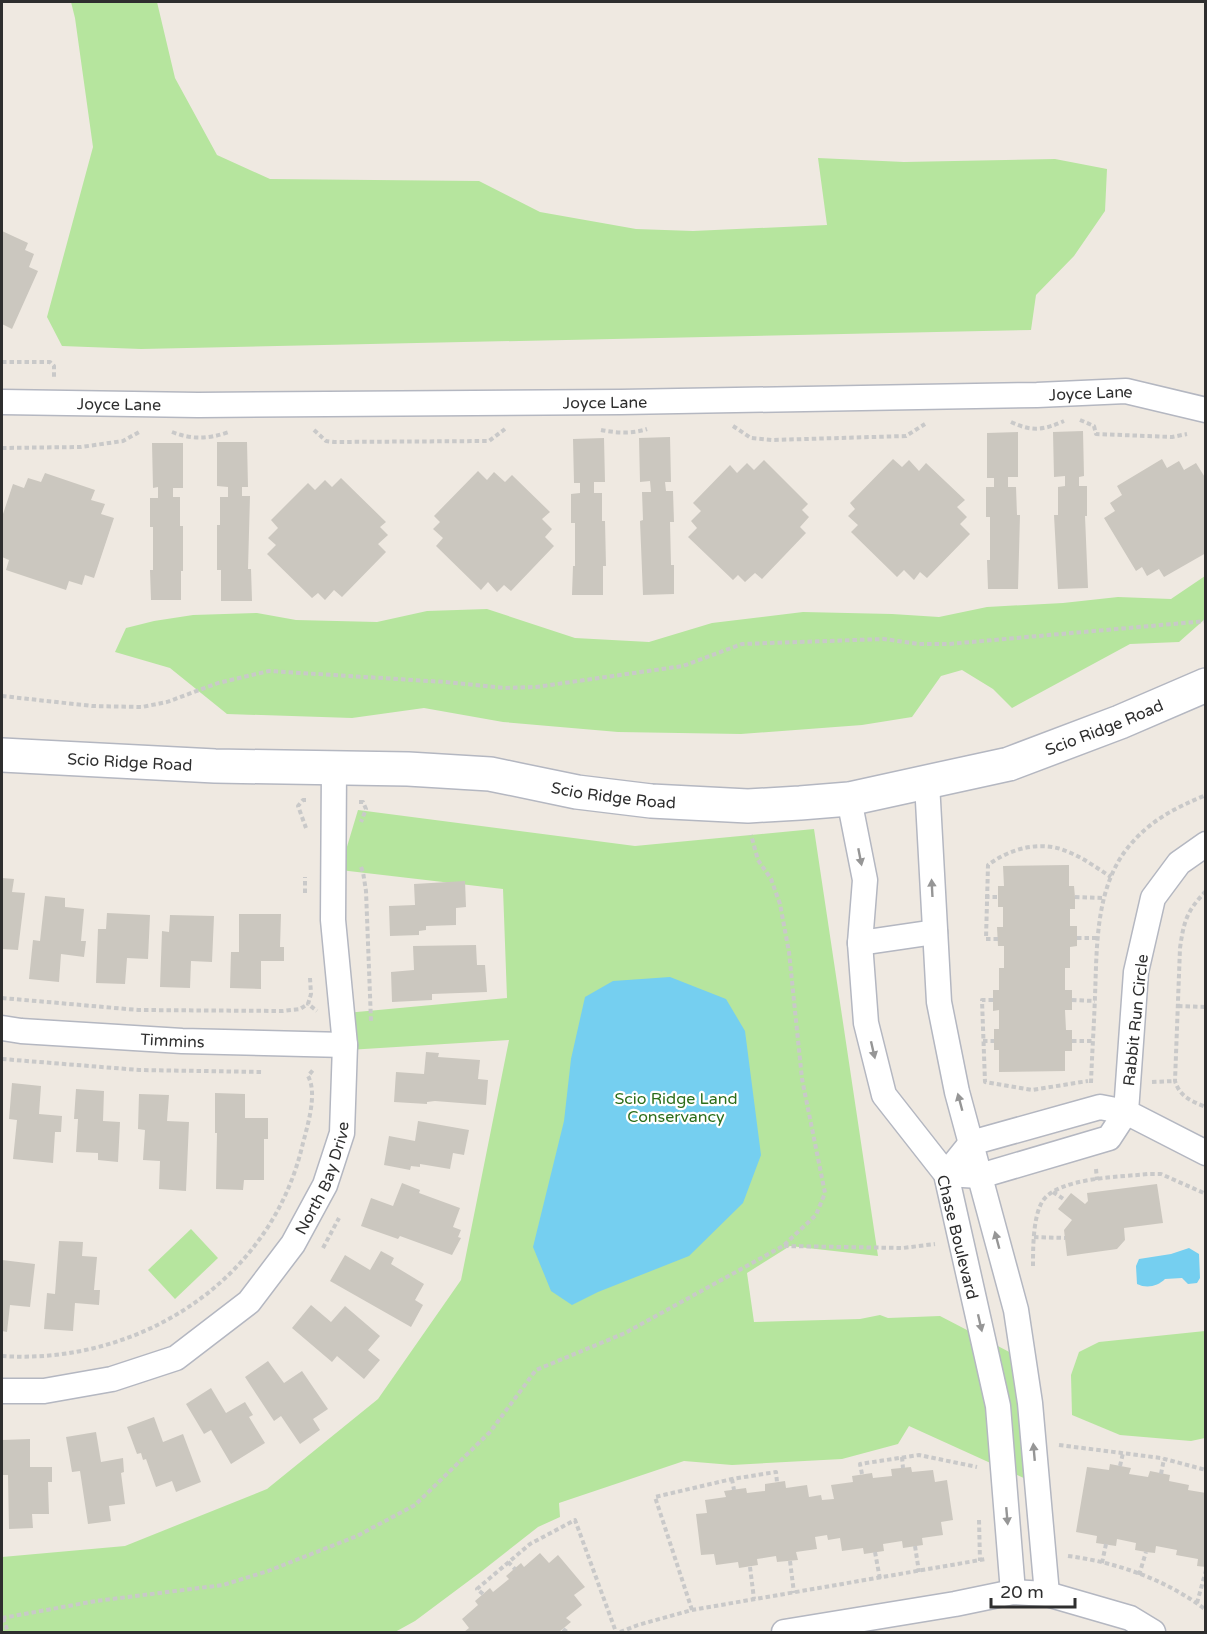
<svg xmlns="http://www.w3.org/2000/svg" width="1207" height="1634" font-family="'Varela Round',sans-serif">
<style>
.green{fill:#b6e59e}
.water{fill:#75cff0}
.building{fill:#cbc7bf}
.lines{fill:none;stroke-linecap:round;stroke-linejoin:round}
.street-casing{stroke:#b4b7c1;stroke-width:27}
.secondary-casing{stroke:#b4b7c1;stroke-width:36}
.path{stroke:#c9c9c9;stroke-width:4;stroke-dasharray:4.5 3;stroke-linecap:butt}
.street{stroke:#fff;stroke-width:24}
.secondary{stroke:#fff;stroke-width:33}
.oneway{fill:#969696}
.labels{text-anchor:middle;stroke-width:4.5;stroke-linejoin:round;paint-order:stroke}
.street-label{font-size:16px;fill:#2e2e2e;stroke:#fff}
.park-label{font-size:16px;fill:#2c6e1b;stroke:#fff}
</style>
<rect width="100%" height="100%" fill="#efe9e1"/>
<!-- green -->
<g class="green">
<polygon points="71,2 157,2 175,78 217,155 270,179 479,181 540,212 636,229 693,231 827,225 818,158 904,162 1055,159 1107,169 1105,211 1074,256 1036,295 1031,330 141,349 62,346 47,317 93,147 75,18"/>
<polygon points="1205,576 1205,619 1179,642 1130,644 1012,708 993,689 962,670 941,676 912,717 862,725 741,734 618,732 503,722 424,708 352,718 227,714 170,668 115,652 126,628 154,621 193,615 257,613 296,620 377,622 427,611 487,609 575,638 649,642 712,623 803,612 892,614 939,617 987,607 1063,603 1118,597 1171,599"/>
<polygon points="358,810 635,846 814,829 878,1256 790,1246 747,1273 754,1322 860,1319 880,1315 888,1318 940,1316 1025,1360 1026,1479 909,1426 898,1444 842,1459 732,1465 684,1461 559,1503 560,1517 538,1527 482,1571 415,1621 395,1632 2,1632 2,1557 125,1546 267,1489 378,1399 461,1280 509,1040 348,1050 346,1013 507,998 503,889 340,870"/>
<polygon points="191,1229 218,1258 175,1299 148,1270"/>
<polygon points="1205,1331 1205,1438 1191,1441 1120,1435 1072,1415 1071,1375 1079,1352 1099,1342"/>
</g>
<!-- water -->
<g class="water">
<polygon points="670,977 726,999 745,1031 761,1155 743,1203 689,1256 598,1292 572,1305 551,1291 533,1247 564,1121 571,1059 585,997 613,981"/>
<path d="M1189,1248l10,6 1,24 -3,5 -9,1 -6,-6 -17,1c-7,7 -18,10 -28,5l-1,-18 3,-7 32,-5z"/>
</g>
<!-- building -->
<g class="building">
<polygon points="2,231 28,243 25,250 34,254 29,267 38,271 12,329 2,324"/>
<polygon points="1083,431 1084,476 1079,477 1079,486 1087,486 1087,516 1085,516 1088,588 1058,589 1054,515 1058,515 1058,487 1065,486 1065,476 1054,477 1053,432"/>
<polygon points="1018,432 1018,477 1008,477 1008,487 1016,487 1017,515 1020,515 1018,589 988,589 987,560 990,560 990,517 986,517 986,487 994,487 994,478 987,478 987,433"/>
<polygon points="670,437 671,482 665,482 666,491 673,491 674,522 670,522 671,565 674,565 674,594 643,595 640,521 643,520 642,492 651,492 650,481 640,482 639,438"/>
<polygon points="604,438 605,482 594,482 594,493 602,493 602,521 605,521 606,566 603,566 603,595 572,595 573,566 575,566 575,523 571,523 571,494 580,493 580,483 574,483 573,439"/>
<polygon points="217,442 247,442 248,487 242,487 242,496 250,496 248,569 251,569 252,601 221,601 221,570 217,570 217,525 220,525 220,497 228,497 228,487 217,486"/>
<polygon points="152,443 183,443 183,488 173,488 173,497 180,497 180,526 183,526 183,571 181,571 181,600 151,600 150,570 153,570 153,527 150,527 150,498 158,498 158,487 153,488"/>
<polygon points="893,459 902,467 909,460 919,471 926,463 965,500 957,507 967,517 960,524 970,534 927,578 920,572 914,580 904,570 897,577 851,532 858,525 848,516 855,509 850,503"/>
<polygon points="1162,459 1167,468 1179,461 1184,470 1196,463 1206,479 1206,553 1164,577 1159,569 1147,576 1142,567 1136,571 1104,518 1115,511 1110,503 1122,495 1117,486"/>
<polygon points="764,460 808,504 802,510 809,517 800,527 806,533 762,579 755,573 745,582 738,575 733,580 688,537 697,528 691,521 701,511 693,503 730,465 737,473 747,463 754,470"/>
<polygon points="478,471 487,480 494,472 505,482 512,475 550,512 542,519 552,529 545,537 554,546 511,591 504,585 497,592 488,582 481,590 436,546 443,538 433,529 440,522 434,516"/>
<polygon points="45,473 95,490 91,500 105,504 101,514 114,518 94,578 85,575 82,585 69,581 66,590 6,570 9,560 2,557 2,517 13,484 24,488 28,478 41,482"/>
<polygon points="341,478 386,522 380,527 388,535 378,544 386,552 342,597 334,590 325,600 318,593 312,598 267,554 276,545 268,538 278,528 271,520 308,483 315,490 325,480 332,487"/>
<polygon points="1069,865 1069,886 1074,886 1075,897 1075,909 1070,909 1070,926 1077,926 1077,946 1070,947 1070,968 1065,968 1065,990 1072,990 1072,1010 1065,1010 1066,1030 1072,1030 1072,1051 1065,1051 1065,1071 999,1072 999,1050 994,1050 994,1029 999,1029 999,1010 993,1011 993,990 999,990 999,968 1004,968 1004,946 998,946 997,927 1003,927 1003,907 998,907 998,886 1004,886 1003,866"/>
<polygon points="2,878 14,879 12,892 25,893 18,950 2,949"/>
<polygon points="465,881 466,907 456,908 456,925 426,926 426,930 419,931 419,935 390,936 389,906 415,905 414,884"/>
<polygon points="45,896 65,898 65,907 84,909 81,941 86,941 84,957 61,954 59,982 29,979 33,940 40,941"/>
<polygon points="107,913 150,915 148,959 127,958 125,984 96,983 98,929 106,929"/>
<polygon points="239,914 281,914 280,947 284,947 284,961 261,961 261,989 230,988 231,952 239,952"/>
<polygon points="170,915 214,916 212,962 191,961 190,988 160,987 162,931 169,932"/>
<polygon points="476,945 477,965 485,965 487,992 432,994 432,1000 392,1002 391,972 414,970 413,946"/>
<polygon points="426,1052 439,1053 438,1057 480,1060 478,1079 488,1080 486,1105 435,1101 427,1102 427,1104 394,1102 396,1072 424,1074"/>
<polygon points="12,1083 41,1086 39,1114 62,1116 61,1132 55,1132 53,1163 13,1159 17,1120 9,1119"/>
<polygon points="76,1089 104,1091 103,1121 120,1122 118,1162 98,1160 98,1153 76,1152 78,1119 74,1119"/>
<polygon points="215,1093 245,1094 245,1118 268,1118 268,1139 264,1139 264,1180 244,1180 243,1190 216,1189 217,1133 215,1133"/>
<polygon points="139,1094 169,1095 167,1121 189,1122 186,1191 159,1189 160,1161 143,1160 145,1130 138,1129"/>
<polygon points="418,1121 469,1130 464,1155 453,1153 450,1169 420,1164 420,1167 411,1166 410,1170 384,1165 389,1136 415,1141"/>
<polygon points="402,1183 420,1190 419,1193 460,1208 453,1227 461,1230 458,1237 461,1238 452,1255 400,1236 398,1239 361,1226 371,1198 393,1206"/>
<polygon points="1157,1184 1163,1223 1124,1228 1125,1240 1117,1249 1067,1256 1064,1230 1072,1220 1058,1209 1071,1193 1085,1204 1088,1201 1087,1193"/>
<polygon points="59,1241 83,1242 82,1256 97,1257 94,1290 100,1290 99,1305 75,1303 73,1331 44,1329 47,1293 55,1294"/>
<polygon points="381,1251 394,1258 391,1264 424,1284 415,1300 423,1305 411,1327 330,1281 345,1255 370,1270"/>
<polygon points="2,1260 35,1264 30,1307 10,1305 7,1332 2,1331"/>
<polygon points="311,1305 331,1322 345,1306 380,1336 368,1350 380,1360 364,1379 337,1356 332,1362 292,1328"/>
<polygon points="268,1361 284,1383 302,1371 328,1409 313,1419 320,1430 300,1444 281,1416 274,1421 245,1377"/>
<polygon points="211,1388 226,1413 245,1402 253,1415 249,1417 265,1443 231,1464 211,1430 204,1434 186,1404"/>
<polygon points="154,1417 163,1442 183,1434 201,1482 176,1492 172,1481 156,1487 146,1459 143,1460 141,1453 137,1454 127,1427"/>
<polygon points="96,1432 101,1462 123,1458 124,1472 121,1473 125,1504 109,1506 111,1521 88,1524 80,1471 72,1472 66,1437"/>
<polygon points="30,1439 30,1467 52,1467 52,1482 48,1482 49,1514 32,1514 33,1528 9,1529 8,1475 2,1475 2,1440"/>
<polygon points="1110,1464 1131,1468 1129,1474 1148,1477 1150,1471 1170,1475 1169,1481 1189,1485 1188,1490 1206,1493 1206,1567 1197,1566 1198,1559 1176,1555 1177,1550 1156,1546 1155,1553 1146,1552 1135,1550 1136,1543 1117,1539 1116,1546 1096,1543 1097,1536 1076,1532 1087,1467 1109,1470"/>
<polygon points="911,1467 912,1472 933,1470 935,1482 947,1480 953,1520 941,1522 943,1535 922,1538 923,1545 903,1548 902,1541 883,1544 884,1551 864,1554 863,1548 842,1551 840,1538 828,1540 827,1535 815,1537 817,1549 796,1552 798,1560 777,1562 776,1556 757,1559 758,1565 739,1568 738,1562 716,1565 714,1554 701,1555 696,1514 707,1513 705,1500 726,1497 724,1491 746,1488 747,1493 765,1491 765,1484 785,1481 786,1488 807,1485 809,1497 821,1495 822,1500 834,1499 831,1485 853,1482 852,1476 872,1473 873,1478 892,1476 891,1469"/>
<polygon points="540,1553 549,1563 558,1555 585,1587 574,1595 582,1605 566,1618 571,1622 559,1632 552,1631 550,1632 464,1632 469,1628 462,1619 478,1605 475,1601 490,1588 493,1592 509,1579 506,1576 521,1563 524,1567"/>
</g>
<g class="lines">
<!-- street casing -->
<g class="street-casing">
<g id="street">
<path id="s1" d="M2,402l196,3 423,-3 416,-7 89,-4 80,19"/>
<polyline points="927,783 939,1002 957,1092 1016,1310 1030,1403 1047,1594"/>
<polyline points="849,799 865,880 860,943 866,1023 884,1095 946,1174 998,1406 1013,1592"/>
<polyline points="1206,844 1179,863 1153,898 1136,972 1126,1112 1206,1153"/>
<polyline points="860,943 935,932"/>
<path id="s2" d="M2,1028l19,3 161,10 163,4"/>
<polygon points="1100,1107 1126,1112 1109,1138 980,1176 946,1174 971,1143"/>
<path id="s3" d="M2,1391h42l68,-12 64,-21 73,-56 44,-58 32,-59 17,-52 3,-88 -12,-125 1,-153"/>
<polyline points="784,1632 955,1604 1013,1592 1047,1594 1130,1618 1153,1632"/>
</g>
</g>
<!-- secondary casing -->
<g class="secondary-casing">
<g id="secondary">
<path id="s4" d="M2,755l213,11 193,3 82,5 87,18 74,9 97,5 52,-3 49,-4 160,-35 111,-42 86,-37"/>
</g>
</g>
<!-- path -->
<g class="path">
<polyline points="2,362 50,362 54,366 54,377"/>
<polyline points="1080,420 1094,426 1096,434 1172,437 1187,434"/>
<path d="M1011,422c21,10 33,8 53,-1"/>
<polyline points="733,426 751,438 772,440 906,436 925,424"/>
<polyline points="314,430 326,441 334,442 489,441 505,429"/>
<path d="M601,430c15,3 31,4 46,-1"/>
<path d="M172,432c21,8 36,7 57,0"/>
<polyline points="2,448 81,447 123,441 141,431"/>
<polyline points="2,696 92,706 142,707 167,702 218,683 269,671 445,682 505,688 536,687 683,666 742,644 884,639 919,644 949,644 1206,621"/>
<polyline points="306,800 303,800 298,806 306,828"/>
<polyline points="359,802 363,802 366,809 361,822"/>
<polyline points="361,867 363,872 366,891 371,1021"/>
<path d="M1206,891c-19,20 -22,29 -26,57l-5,133c5,16 16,20 31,26"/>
<polyline points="305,893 305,877"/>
<polyline points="985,897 998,897"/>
<polyline points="1075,897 1104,898"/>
<polyline points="1077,938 1097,938"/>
<path d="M998,939h-12l2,-74c21,-16 52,-25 78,-14 16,6 31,17 45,26"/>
<polyline points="310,978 311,994 308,1004 317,1011"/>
<polyline points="2,998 138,1010 283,1011 300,1009 308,1004"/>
<polyline points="993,1000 982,1000 985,1082 1032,1090 1088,1081"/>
<polyline points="1072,1000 1095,1001"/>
<polyline points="1178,1006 1206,1007"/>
<polyline points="983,1041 994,1041"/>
<polyline points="1072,1041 1093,1041"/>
<polyline points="2,1059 139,1070 264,1072"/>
<polyline points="1152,1082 1175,1081"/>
<path d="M1091,1083c1,-29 3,-58 4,-87 2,-50 0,-110 35,-151 21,-25 45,-37 76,-50"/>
<polyline points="1096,1169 1097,1180"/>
<polyline points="1053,1192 1065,1200"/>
<polyline points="1034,1237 1065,1238"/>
<polyline points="784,1246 903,1248 935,1244"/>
<polyline points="323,1248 339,1218"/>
<path d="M1033,1266c0,-18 0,-48 9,-64 15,-25 80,-25 106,-28h13l45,20"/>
<path d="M2,1356c135,9 267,-73 300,-209 5,-20 16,-53 6,-71l5,-6"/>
<polyline points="1059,1445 1161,1458 1206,1470"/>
<polyline points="902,1457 903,1468"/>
<polyline points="1120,1466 1123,1453"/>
<polyline points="862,1474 860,1464 919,1455 977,1467"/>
<polyline points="1161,1474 1164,1459"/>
<polyline points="732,1479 734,1490"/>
<polyline points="979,1520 980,1561"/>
<polyline points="915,1546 919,1572"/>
<polyline points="875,1552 880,1579"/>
<path d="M1068,1556c48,6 99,24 138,54"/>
<polyline points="790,1561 794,1593"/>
<polyline points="508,1562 515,1569"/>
<polyline points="1102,1563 1106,1544"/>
<polyline points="750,1567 754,1599"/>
<polyline points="1139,1575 1146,1552"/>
<polyline points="483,1594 477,1589 530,1544 575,1520 616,1632"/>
<polyline points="1197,1603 1206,1570"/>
<polyline points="692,1610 655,1497 732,1479 776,1472 777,1482"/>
<polyline points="2,1618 96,1601 223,1585 268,1571 357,1536 415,1505 490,1432 536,1370 625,1333 783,1246 816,1215 825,1193 802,1079 789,952 780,904 771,879 758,860 751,835"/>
<polyline points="3,1618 8,1632"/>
<polyline points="563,1629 567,1632"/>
<polyline points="620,1632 638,1625 692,1610 986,1559"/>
</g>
<!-- street -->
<use href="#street" class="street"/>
<!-- secondary -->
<use href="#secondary" class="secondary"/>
</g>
<!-- one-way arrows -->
<defs><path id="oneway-solid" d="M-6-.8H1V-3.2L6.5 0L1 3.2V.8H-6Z" transform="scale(1.5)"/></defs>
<g class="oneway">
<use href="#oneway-solid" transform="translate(860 857) rotate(79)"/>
<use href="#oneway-solid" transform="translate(932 888) rotate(-93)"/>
<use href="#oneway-solid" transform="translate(873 1050) rotate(77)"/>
<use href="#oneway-solid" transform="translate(960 1102) rotate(-105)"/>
<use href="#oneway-solid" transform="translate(997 1240) rotate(-105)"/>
<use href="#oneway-solid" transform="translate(980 1323) rotate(77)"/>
<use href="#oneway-solid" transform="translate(1034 1452) rotate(-95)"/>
<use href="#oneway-solid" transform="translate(1007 1516) rotate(85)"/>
</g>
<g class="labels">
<!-- street labels -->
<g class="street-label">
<text dy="6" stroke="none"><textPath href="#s1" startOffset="1089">Joyce Lane</textPath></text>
<text dy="6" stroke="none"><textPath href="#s1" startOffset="603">Joyce Lane</textPath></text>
<text dy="6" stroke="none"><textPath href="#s1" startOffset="117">Joyce Lane</textPath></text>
<text dy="6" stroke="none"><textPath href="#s4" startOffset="1116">Scio Ridge Road</textPath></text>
<text dy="6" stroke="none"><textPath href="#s4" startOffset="128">Scio Ridge Road</textPath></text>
<text dy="6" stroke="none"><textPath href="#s4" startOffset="614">Scio Ridge Road</textPath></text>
<text transform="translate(1135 1020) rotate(-84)" y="6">Rabbit Run Circle</text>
<text dy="6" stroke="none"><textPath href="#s2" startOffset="171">Timmins</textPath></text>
<text dy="6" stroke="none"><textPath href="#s3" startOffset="416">North Bay Drive</textPath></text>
<text transform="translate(958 1237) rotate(76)" y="6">Chase Boulevard</text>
</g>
<!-- park labels -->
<g class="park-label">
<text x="676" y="1104">Scio Ridge Land<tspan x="676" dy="18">Conservancy</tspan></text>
</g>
</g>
<!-- border -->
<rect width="1207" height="1634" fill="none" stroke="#2e2e2e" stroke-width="6"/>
<!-- scale -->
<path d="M991 1598v9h84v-9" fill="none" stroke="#2e2e2e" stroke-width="3"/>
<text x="1000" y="1598" font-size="18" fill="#2e2e2e" stroke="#ffffff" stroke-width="4.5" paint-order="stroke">20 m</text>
</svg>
